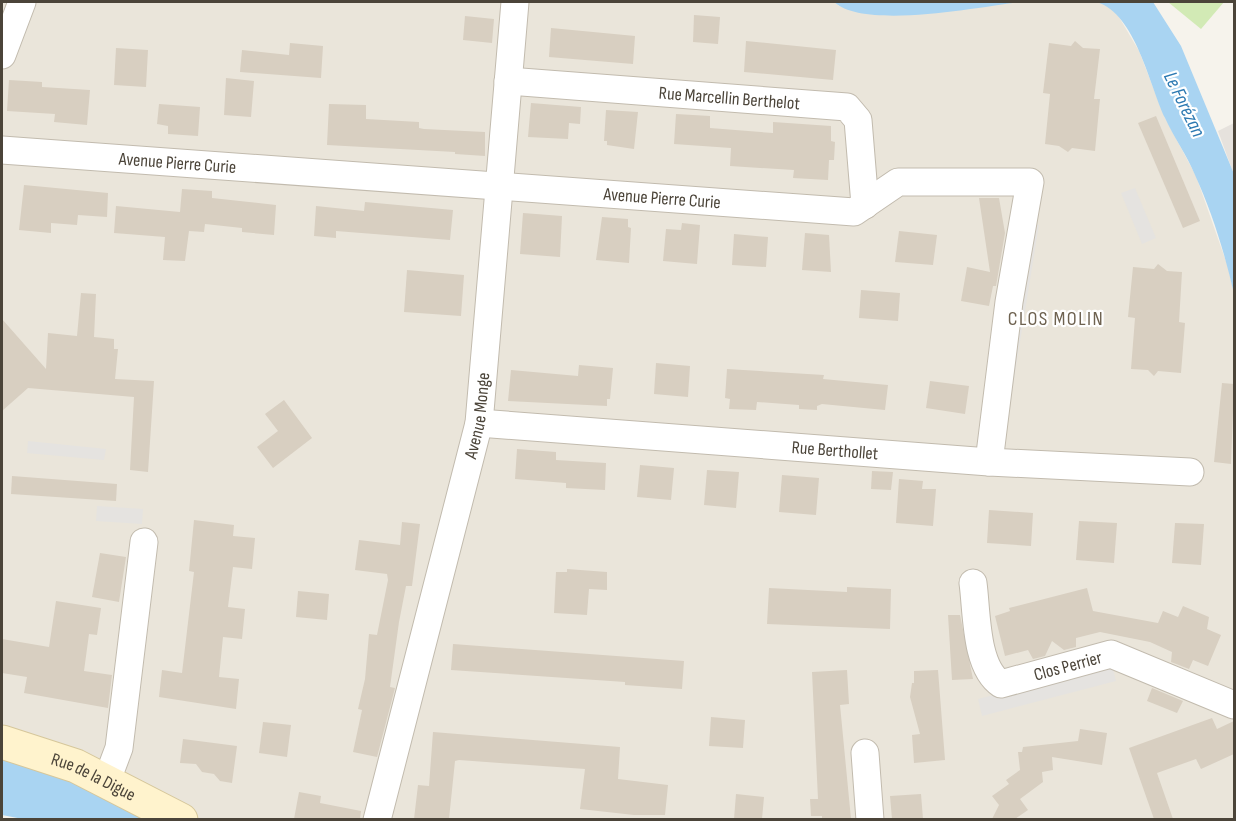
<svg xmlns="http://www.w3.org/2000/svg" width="1236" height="821" font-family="'Sofia Sans Condensed',sans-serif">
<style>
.residential{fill:#eae5da}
.industrial{fill:#e6e2dd}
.green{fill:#d2eab5}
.parking{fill:#e5e3e0}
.water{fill:#a9d4f2}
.building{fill:#d8cfc1}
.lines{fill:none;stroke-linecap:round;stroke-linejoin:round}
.street-casing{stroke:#c2bbae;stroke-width:29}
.secondary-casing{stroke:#d6c79b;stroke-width:35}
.street{stroke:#fff;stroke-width:27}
.secondary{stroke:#fff3cd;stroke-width:33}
.labels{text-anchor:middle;stroke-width:4.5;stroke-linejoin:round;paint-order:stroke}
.street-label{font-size:18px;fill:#4b4439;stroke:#fff}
.water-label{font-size:20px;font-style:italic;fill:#2e7ab2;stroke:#fff}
.neighbourhood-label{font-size:20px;letter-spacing:1.5px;fill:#6e6250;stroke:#fff}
</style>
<rect width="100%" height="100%" fill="#f6f3ec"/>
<!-- residential -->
<polygon class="residential" points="2,2 834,2 839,6 879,15 900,15 1020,2 1097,2 1108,5 1119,17 1139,51 1165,118 1196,176 1228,267 1234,294 1234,819 152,819 2,751"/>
<!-- industrial -->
<polygon class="industrial" points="1234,123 1234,175 1218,131"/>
<!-- green -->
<polygon class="green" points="1168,2 1224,2 1201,29"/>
<!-- parking -->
<g class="parking">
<polygon points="1135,188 1156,238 1142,244 1121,193"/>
<polygon points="1031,224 1039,225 1007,422"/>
<polygon points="28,441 106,449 104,460 27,453"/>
<polygon points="97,506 143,509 142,524 96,521"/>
<polygon points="1112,665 1116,681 982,716 978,699"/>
</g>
<!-- water -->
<g class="water">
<path d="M834,2h186c-41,5 -155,28 -186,0z"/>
<path d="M1097,2h56l28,44 53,128v120c-9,-40 -22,-82 -39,-119 -8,-20 -21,-37 -30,-57 -16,-34 -29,-103 -68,-116z"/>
<polygon points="2,751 71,775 152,819 28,820 2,815"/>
</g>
<!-- building -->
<g class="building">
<polygon points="694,15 720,17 718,44 693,42"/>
<polygon points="465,16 494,19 492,43 463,40"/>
<polygon points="551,28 635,36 633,64 549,57"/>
<polygon points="746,41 836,50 833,80 744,72"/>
<polygon points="1075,41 1083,48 1100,49 1094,99 1100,99 1095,151 1072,148 1068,152 1059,146 1045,144 1050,94 1043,93 1049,43 1071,46"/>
<polygon points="290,43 323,46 321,78 240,72 242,50 289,55"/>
<polygon points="116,48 148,50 146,87 114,85"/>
<polygon points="226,78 254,81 251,117 224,115"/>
<polygon points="9,80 42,82 42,87 90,90 87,125 54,122 55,114 7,111"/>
<polygon points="531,103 581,107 580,124 569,123 568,139 528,137"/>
<polygon points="159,104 200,107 198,136 168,134 168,126 157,124"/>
<polygon points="329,104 366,105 366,119 419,122 419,128 424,129 485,132 485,156 455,154 455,152 327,145"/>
<polygon points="606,110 638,112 634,149 607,145 607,141 604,141"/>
<polygon points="676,114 710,116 710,128 773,133 773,122 831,126 831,141 835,142 834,160 829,160 828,180 793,178 794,170 730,166 731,148 674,144"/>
<polygon points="1156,116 1200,221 1183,228 1138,123"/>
<polygon points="24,185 108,193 107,217 78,215 77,225 51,223 51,233 19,230"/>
<polygon points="182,189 212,191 212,198 276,205 274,235 242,232 242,228 205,224 204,232 189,231 185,261 163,260 165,237 114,233 116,206 180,212"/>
<polygon points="979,198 999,198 1005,233 996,286 993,286 989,306 961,301 967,267 990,272"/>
<polygon points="365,202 453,210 450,240 336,231 336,238 314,236 316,206 364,211"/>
<polygon points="523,213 562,216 560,257 520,254"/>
<polygon points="602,217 628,219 628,227 631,228 629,263 596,260"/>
<polygon points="682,223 700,225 697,264 663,261 666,229 681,230"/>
<polygon points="899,231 937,235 933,265 895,262"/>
<polygon points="805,233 829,235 831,272 802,270"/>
<polygon points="734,234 768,237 766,267 732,265"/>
<polygon points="1158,264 1167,271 1182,272 1179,322 1185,323 1181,373 1158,371 1154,376 1148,370 1131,369 1135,318 1128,317 1133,267 1154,269"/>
<polygon points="407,270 464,275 461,316 404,312"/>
<polygon points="861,290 900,293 898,321 859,318"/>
<polygon points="81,293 96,294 94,337 114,339 114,349 118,349 115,379 154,381 148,472 130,470 134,397 28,388 2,411 2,319 46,369 48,333 77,336"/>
<polygon points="656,363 690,366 688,397 654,394"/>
<polygon points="579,365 613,368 610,399 607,399 607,406 508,401 511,370 578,376"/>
<polygon points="727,369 824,375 823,379 888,385 885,410 822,404 817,406 817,410 799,409 799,405 757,402 756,410 729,409 730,399 725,398"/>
<polygon points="930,381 969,386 965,414 926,408"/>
<polygon points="1222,383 1234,384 1231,464 1214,462"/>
<polygon points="284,400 312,438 273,468 257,447 278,431 265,414"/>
<polygon points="517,449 556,452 556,460 606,463 605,490 566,488 566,483 515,479"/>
<polygon points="640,465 674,468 671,500 637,497"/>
<polygon points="707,470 739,472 736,508 704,505"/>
<polygon points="872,471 893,472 891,490 871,489"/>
<polygon points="782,475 819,478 816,515 779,512"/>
<polygon points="12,476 117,484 116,501 11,494"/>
<polygon points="899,479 923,481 922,489 936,489 933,526 896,523"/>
<polygon points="989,510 1033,513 1031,546 987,543"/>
<polygon points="194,520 234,525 233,536 255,538 252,569 233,567 228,607 245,609 242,639 223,637 219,677 239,679 236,709 159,697 162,670 182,673 194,572 189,571"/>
<polygon points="1079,521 1117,523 1114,563 1076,560"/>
<polygon points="402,522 420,524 412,586 406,586 399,622 390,687 395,688 377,757 353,752 362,710 358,709 365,679 369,634 377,635 388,580 387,574 355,570 359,540 400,545"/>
<polygon points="1175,523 1204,524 1201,565 1172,563"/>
<polygon points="100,553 126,557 119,602 92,597"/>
<polygon points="567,569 607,572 607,590 589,589 587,615 554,613 556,572 567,572"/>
<polygon points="847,587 891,589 890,629 767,624 769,588 847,592"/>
<polygon points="1087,588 1093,611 1158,623 1163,611 1178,617 1183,606 1209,617 1207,629 1221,635 1208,666 1193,660 1189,669 1171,662 1172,652 1150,642 1100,632 1076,638 1076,647 1064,650 1052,641 1045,656 1033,659 1028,650 1005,656 995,616 1010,611 1009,608"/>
<polygon points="298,591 329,594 327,620 296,617"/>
<polygon points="56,601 101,608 97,635 89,634 84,671 112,675 108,708 24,693 27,677 2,673 2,639 49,647"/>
<polygon points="948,615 960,615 973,679 952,680"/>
<polygon points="453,644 684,661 682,689 625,685 625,682 451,670"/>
<polygon points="847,670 849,704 840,705 851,819 822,819 822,816 811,816 810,799 818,799 812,672"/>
<polygon points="938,670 945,760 914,763 912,735 920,734 910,697 912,683 914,683 914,671"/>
<polygon points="1152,688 1183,701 1177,713 1147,701"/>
<polygon points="711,717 745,720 743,748 709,746"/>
<polygon points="1212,718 1217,729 1234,721 1234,754 1201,769 1196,759 1157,773 1173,819 1154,819 1129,748"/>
<polygon points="263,722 291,725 287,757 259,753"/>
<polygon points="1080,729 1107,733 1102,765 1052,757 1053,770 1042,772 1043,782 1020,799 1028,810 1015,819 992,819 999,805 992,796 1009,784 1006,780 1020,770 1018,752 1022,752 1023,747 1078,741"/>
<polygon points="433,732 620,747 618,779 668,785 665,815 634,815 580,809 585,769 459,760 455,761 449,819 414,819 418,785 429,786"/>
<polygon points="183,739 237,746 232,783 220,781 214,774 202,772 196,764 180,763"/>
<polygon points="299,792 321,796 320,803 361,811 360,819 294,819"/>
<polygon points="736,794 764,797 762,819 734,819"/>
<polygon points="921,794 923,819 892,819 890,796"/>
</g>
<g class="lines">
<!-- street casing -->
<g class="street-casing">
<g id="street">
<polyline points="2,55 22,2"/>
<path id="s1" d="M508,81l339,26 11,13 7,85"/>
<path id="s2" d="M2,150l852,62 44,-30h132l-21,120 -20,160"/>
<path id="s3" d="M479,423l510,39 201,10"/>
<path id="s4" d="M973,583c4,29 2,84 28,101l110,-30 123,51"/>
<polyline points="865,753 870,820"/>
<polyline points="107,780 119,748 144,542"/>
<path id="s5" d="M377,820l102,-397 36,-421"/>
</g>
</g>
<!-- secondary casing -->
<g class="secondary-casing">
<g id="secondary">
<path id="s6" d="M2,742l74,24 105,54"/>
</g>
</g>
<!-- street -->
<use href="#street" class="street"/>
<!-- secondary -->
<use href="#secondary" class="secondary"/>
</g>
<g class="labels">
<!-- street labels -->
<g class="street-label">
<text dy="6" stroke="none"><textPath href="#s1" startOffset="222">Rue Marcellin Berthelot</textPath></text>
<text dy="6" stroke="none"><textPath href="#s2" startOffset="176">Avenue Pierre Curie</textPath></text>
<text dy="6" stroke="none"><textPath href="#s2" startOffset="662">Avenue Pierre Curie</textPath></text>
<text dy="6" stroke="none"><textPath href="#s5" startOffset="417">Avenue Monge</textPath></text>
<text dy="6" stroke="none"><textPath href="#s3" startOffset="357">Rue Berthollet</textPath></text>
<text dy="6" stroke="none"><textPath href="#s4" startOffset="177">Clos Perrier</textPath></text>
<text dy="6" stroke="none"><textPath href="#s6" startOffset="98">Rue de la Digue</textPath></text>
</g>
<!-- water labels -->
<g class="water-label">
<text transform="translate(1185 104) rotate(64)" y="7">Le Forézan</text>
</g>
<!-- neighbourhood labels -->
<g class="neighbourhood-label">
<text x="1056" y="325">CLOS MOLIN</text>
</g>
</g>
<!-- border -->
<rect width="1236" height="821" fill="none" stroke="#4b4439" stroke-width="6"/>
</svg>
